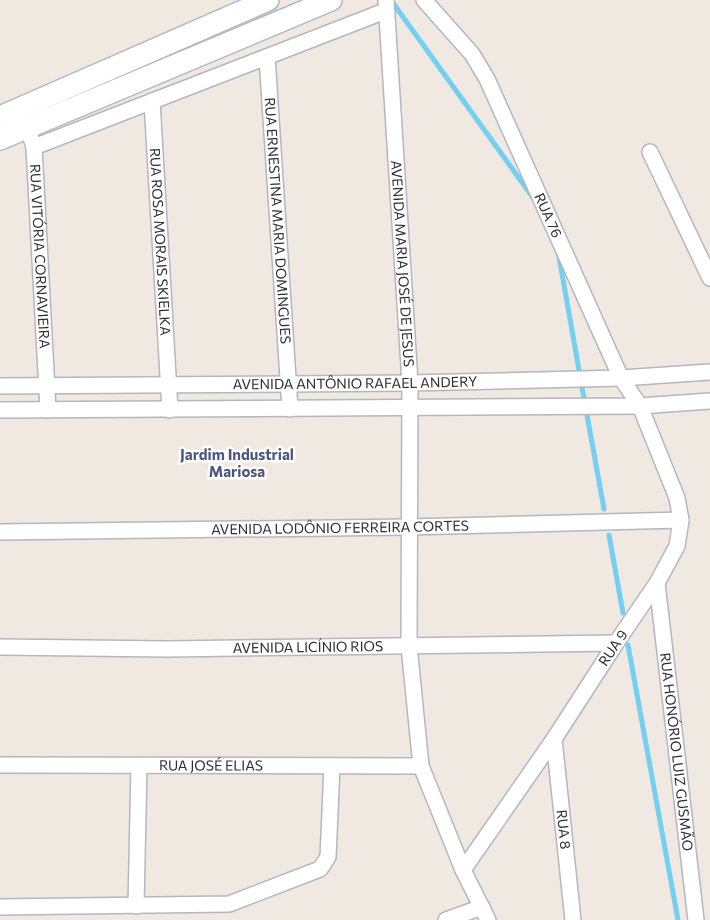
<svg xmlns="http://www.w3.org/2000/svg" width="710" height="920" font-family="Commissioner,sans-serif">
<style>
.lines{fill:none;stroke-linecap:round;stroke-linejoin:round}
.stream{stroke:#75cff0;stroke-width:5}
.minor-casing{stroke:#b4b7c1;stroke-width:18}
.secondary-casing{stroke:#b4b7c1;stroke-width:24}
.minor{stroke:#fff;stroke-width:15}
.secondary{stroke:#fff;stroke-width:21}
.labels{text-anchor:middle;stroke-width:5;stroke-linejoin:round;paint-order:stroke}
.street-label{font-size:14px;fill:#2e2e2e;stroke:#fff}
.neighbourhood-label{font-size:15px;font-weight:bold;fill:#4d5680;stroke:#fff}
</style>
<rect width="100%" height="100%" fill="#efe9e1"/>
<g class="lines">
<!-- stream -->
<g class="stream">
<polyline points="393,3 534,199"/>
<polyline points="558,251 579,370"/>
<polyline points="582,388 584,397"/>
<polyline points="587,415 604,509"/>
<polyline points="609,535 623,613"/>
<polyline points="628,645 678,920"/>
</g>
<!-- minor casing -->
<g class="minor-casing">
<g id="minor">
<path id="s1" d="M386,0l24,383 -1,263 12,120 42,104 25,50"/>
<path id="s2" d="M424,0l48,54 15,25 134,299 19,28 37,92 4,22 -4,26 -20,37 -41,60 -62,96 -91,131"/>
<path id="s3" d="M267,57l23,352"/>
<path id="s4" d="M152,101l18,309"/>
<path id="s5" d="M31,138l3,9 14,263"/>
<polyline points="34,147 385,11"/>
<polyline points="650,152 710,278"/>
<path id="s6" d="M0,386l410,-3 211,-5 89,-6"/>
<polyline points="0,410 640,406 710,401"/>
<path id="s7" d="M0,532l408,-5 273,-7"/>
<path id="s8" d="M657,583l39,337"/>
<path id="s9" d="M0,647l167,2 449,-6"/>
<path id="s10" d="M554,739l19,181"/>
<path id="s11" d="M0,765l421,1"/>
<polyline points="136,906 139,766"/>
<polyline points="0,907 229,904 320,869 328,857 332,767"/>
<polyline points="446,920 482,907"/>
</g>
</g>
<!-- secondary casing -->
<g class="secondary-casing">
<g id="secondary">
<polyline points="0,117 268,0"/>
<polyline points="0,139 331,0"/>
</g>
</g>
<!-- minor -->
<use href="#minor" class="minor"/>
<!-- secondary -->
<use href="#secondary" class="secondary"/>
</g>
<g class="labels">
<!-- street labels -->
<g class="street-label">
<text dy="5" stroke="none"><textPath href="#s2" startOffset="251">RUA 76</textPath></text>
<text dy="5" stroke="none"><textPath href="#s3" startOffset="164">RUA ERNESTINA MARIA DOMINGUES</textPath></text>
<text dy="5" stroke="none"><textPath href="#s4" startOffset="141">RUA ROSA MORAIS SKIELKA</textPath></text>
<text dy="5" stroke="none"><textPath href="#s5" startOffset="119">RUA VITÓRIA CORNAVIEIRA</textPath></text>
<text dy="5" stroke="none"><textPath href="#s1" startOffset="264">AVENIDA MARIA JOSÉ DE JESUS</textPath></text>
<text dy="5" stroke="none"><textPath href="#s6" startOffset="355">AVENIDA ANTÔNIO RAFAEL ANDERY</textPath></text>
<text dy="5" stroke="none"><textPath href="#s7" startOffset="340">AVENIDA LODÔNIO FERREIRA CORTES</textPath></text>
<text dy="5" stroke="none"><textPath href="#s9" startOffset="308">AVENIDA LICÍNIO RIOS</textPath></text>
<text transform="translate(613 648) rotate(-56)" y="5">RUA 9</text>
<text dy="5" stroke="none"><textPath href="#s8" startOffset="170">RUA HONÓRIO LUIZ GUSMÃO</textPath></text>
<text dy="5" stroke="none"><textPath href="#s11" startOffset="211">RUA JOSÉ ELIAS</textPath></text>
<text dy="5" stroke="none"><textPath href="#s10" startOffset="91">RUA 8</textPath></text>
</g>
<!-- neighbourhood labels -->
<g class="neighbourhood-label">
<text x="237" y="460">Jardim Industrial<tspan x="237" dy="17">Mariosa</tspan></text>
</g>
</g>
</svg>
